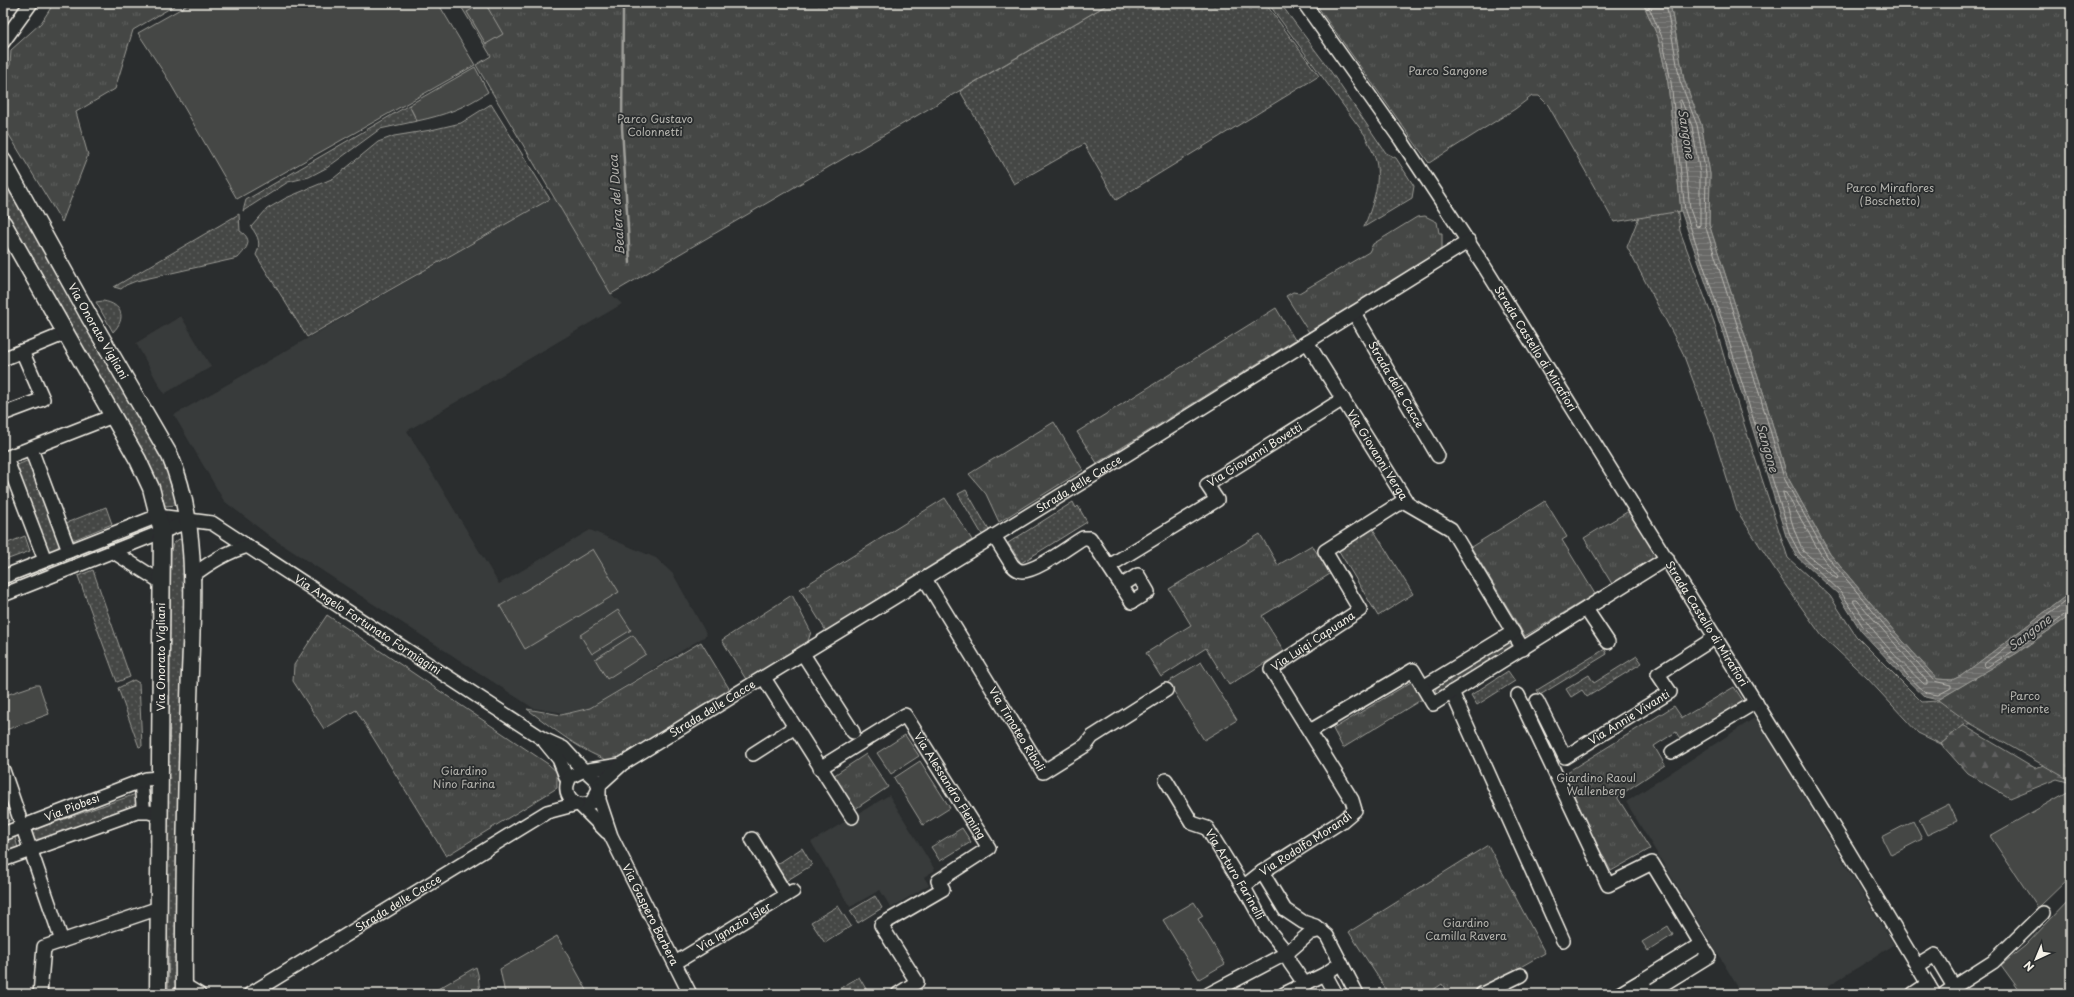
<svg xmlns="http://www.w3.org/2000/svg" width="2074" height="997" font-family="'Playpen Sans',sans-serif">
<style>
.built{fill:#373a3a}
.grass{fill:url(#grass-dots);stroke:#9c9c96}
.forest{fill:url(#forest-firs);stroke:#9c9c96}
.park{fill:url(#park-tufts);stroke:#9c9c96}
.garden{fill:#444645;stroke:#9c9c96}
.water{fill:url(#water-rules);stroke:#9f9f9a}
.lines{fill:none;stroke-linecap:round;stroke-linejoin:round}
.shore{stroke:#bcbab4;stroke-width:1}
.stream{stroke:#9f9f9a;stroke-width:2.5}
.minor-casing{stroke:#f4f1e8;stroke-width:16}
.major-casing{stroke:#f4f1e8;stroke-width:19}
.minor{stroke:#2a2d2e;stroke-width:13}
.major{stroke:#2a2d2e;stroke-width:16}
.labels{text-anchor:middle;stroke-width:3.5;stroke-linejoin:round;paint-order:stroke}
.park-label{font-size:11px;fill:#b6b5af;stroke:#2a2d2e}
.street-label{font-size:11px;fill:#f4f1e8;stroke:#2a2d2e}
.water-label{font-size:12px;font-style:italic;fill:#b5b3ae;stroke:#2a2d2e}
</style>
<defs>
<pattern id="grass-dots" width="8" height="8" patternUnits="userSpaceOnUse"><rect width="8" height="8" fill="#444645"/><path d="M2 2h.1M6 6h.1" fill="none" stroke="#606160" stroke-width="1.8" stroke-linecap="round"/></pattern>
<pattern id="forest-firs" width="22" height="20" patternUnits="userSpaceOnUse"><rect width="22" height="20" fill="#444645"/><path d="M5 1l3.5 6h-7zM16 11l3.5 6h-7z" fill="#606160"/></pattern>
<pattern id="park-tufts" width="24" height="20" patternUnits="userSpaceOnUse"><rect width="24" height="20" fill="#444645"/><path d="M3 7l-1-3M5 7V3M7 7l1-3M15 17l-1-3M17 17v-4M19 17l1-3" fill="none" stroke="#606160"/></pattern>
<pattern id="water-rules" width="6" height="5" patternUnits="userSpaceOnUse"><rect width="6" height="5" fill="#676866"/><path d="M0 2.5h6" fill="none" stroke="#7d7e7c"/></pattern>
</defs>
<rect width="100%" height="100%" fill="#2a2d2e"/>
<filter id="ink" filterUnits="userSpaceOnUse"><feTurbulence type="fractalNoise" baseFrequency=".025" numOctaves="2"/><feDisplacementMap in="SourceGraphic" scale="8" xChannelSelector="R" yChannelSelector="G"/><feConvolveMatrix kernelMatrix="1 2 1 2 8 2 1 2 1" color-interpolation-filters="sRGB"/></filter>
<g filter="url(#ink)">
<!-- built -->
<g class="built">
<polygon points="554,197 611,294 622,304 407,431 499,584 590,530 656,558 673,574 707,635 590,708 564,713 533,708 272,538 224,501 174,415"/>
<polygon points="181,316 211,367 164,394 136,343"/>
<polygon points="1756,717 1894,945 1815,994 1742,994 1626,802"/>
<polygon points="889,795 935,870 924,877 929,885 891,908 880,890 850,907 811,842"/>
</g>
<!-- grass -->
<g class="grass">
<polygon points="1110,3 1265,3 1319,76 1116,200 1084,144 1014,184 960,91"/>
<path d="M1268,3h12l47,63 59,87 10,5 18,28 -2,12 -48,29c8,-20 17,-44 12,-66 -2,-9 -8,-18 -11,-26z"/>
<path d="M491,104l59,95 -243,138 -51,-82c5,-11 3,-18 -5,-28l16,-18 19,-11 48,-20 44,-36 16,-6 37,-6 30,-7z"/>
<polygon points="409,105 417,121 380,129 328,167 309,177 288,182 243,211 246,200"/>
<polygon points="3,175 162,454 178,502 176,505 166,506 164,503 152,471 3,209"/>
<polygon points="1674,182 1680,231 1714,322 1739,409 1788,558 1830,596 1856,636 1922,702 1952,700 2023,713 1963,725 1941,744 1918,733 1867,678 1822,636 1786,586 1737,511 1713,434 1682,351 1627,247 1642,209"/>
<path d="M239,214l1,17c14,9 7,17 -2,27l-102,23 -10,4 -5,4 -7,-2z"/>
<path d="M103,301c19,3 24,17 10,31l-17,-30z"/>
<polygon points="29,460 63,547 49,553 15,466"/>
<polygon points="966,490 990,532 983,536 958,494"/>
<polygon points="1073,502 1076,508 1078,506 1087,522 1021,563 1008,543"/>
<polygon points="106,507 112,524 73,540 66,523"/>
<polygon points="1373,529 1413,594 1378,616 1339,551"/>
<polygon points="141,530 142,534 30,578 29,575"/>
<polygon points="25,536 30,551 3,561 3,545"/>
<polygon points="179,539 185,542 181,994 168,994 169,950 165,918 171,550 173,544"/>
<polygon points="93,570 130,677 117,682 78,576"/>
<polygon points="1511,641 1516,645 1437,694 1435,692 1436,688"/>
<polygon points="1605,649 1607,654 1540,695 1537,690"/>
<polygon points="1637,656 1642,663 1587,697 1582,690 1571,697 1566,689 1589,675 1594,683"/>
<polygon points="1508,671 1515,681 1477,705 1471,695"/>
<polygon points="134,680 139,683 142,746 139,747 118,688"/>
<polygon points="136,794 139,807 35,845 30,831"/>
<polygon points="14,834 18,848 3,853 3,838"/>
<polygon points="802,848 812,865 786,881 776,865"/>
<polygon points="875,896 882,908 858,923 850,911"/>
<polygon points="838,906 851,926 825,943 811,922"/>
<polygon points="859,977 869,994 839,994 837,990"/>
</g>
<!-- forest -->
<polygon class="forest" points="1963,725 2035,768 2055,762 2071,748 2071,783 2057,779 2010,798 1967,773 1941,744"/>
<!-- park -->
<g class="park">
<polygon points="54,3 179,3 133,30 115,89 76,112 88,155 62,222 3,125 3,75 10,65 11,50 41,23"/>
<polygon points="459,3 1110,3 611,294 476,65 491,56"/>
<polygon points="1315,3 1643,3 1658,37 1668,83 1681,211 1614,222 1548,105 1539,96 1532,96 1515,109 1429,163"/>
<polygon points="1670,3 2071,3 2071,592 1961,676 1952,680 1937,679 1894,631 1830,554 1787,476 1764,395 1709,224 1710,174 1701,124 1684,80"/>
<polygon points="1425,216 1437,222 1439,233 1442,233 1442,247 1437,254 1310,334 1286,296 1293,292 1299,293 1369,252 1373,244 1417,217"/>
<polygon points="1276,308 1295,340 1097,463 1077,432"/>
<polygon points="1054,422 1083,470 999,522 986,494 969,474"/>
<polygon points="945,498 972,540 826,631 800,589"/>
<polygon points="1545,501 1567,537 1562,540 1595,594 1525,636 1471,547"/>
<polygon points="1632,509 1660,555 1612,584 1584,538"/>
<polygon points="1260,534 1278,565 1312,545 1330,574 1262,616 1284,651 1229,685 1206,648 1161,677 1146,653 1191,625 1169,589"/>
<polygon points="792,595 811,632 807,644 747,681 722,640"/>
<polygon points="327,615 548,764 557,772 557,788 446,856 356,710 324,729 293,681 294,665"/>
<polygon points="2071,615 2071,781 1968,722 1938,700 2017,653"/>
<path d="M701,642l29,48 -117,72c-31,-9 -60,-34 -86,-53l34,6 29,-7z"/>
<polygon points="1411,682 1424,698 1343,748 1333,729"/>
<polygon points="1734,687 1744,702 1681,740 1676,732 1654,746 1665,765 1617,797 1650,849 1611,871 1592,835 1564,774 1674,706 1682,718"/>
<polygon points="866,754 888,787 855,809 833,776"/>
<polygon points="3,787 14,819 3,823"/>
<polygon points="962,828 971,842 940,861 931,847"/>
<polygon points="1488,845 1545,953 1473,994 1448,994 1442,984 1427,994 1389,994 1349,932"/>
<polygon points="476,967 478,974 480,994 429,994"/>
</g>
<!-- garden -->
<g class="garden">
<polygon points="191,3 438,3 475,65 237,199 166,76 138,33"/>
<polygon points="483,3 485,3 503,34 486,44 467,12"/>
<path d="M475,67l13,25c-24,16 -43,23 -71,29l-8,-16z"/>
<polygon points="593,549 619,592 525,649 500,606"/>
<polygon points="618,610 631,630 592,654 580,635"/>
<polygon points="633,635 646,654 607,679 595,659"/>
<polygon points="1201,662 1237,720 1204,740 1168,682"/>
<polygon points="35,685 39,685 49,714 3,731 3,696"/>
<polygon points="905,735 919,756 891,774 877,753"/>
<polygon points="920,761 950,808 923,825 894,778"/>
<polygon points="2071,790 2071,876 2038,908 1990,836"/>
<polygon points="1949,804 1957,821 1927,835 1919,819"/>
<polygon points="1913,821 1922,839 1891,855 1882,837"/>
<polygon points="2071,898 2071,994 2022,994 2001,965 2025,946"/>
<polygon points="1194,902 1203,916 1198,919 1225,964 1199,979 1163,920"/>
<polygon points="1668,926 1673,935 1648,951 1642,942"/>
<polygon points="557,936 589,994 505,994 500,969"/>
</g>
<!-- water -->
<polygon class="water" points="1643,3 1670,3 1684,80 1701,124 1710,174 1709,224 1764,395 1787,476 1830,554 1894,631 1937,679 1952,680 1961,676 2071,592 2071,615 2017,653 1938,700 1925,697 1906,679 1861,631 1838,594 1796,556 1786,536 1721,327 1681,211 1668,83 1658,37"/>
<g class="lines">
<!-- shore -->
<g class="shore">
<polyline points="1647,3 1662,37 1671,82 1685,211 1724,326 1790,535 1800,554 1841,592 1864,628 1909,677 1926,693 1938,695 1951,688 1951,685 1934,681 1891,633 1827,556 1784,478 1760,396 1705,225 1706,174 1697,125 1680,81 1666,3"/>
<polygon points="1681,100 1692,126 1700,174 1700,225 1698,227 1696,226 1690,209 1679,102"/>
<polygon points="1783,492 1786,493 1823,558 1838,577 1837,579 1803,551 1795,532"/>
<polyline points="2071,597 1985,663 1984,666 1987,667 2015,650 2067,613 2071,612"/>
<path d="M1854,600h3l70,81v3h-3c-26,-24 -51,-51 -70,-81z"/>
</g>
<!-- stream -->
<polyline class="stream" points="621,3 623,10 622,127 630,263"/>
<!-- minor casing -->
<g class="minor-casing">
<g id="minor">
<path id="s1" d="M1304,3l97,137 83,126 363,583 87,145"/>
<polyline points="3,42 31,3"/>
<path id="s2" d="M1354,313l84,143"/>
<path id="s3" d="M1307,342l101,162 43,25 72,120"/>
<polyline points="3,359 66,333"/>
<polyline points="3,414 43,399 22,351"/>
<polyline points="31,449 69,551"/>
<polyline points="6,458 45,560"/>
<polyline points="3,459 113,416"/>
<path d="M994,536l18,29c3,3 6,6 10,6 16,0 47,-25 61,-33h7l42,64 16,-10 -10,-17 -17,11"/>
<polyline points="112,551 161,582"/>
<path id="s4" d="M1109,566l108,-66 -10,-15 136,-86"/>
<path id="s5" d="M3,577l155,-61 54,7 331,216 20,9 21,23"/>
<path d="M191,577c18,-14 35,-25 57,-31"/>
<path id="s6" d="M925,579l118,193 43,-27 6,-8 74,-47"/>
<polyline points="3,595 189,521"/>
<polyline points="1586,609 1608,642"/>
<polyline points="803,654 853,732"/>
<polyline points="764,678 852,817"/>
<polyline points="1423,687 1513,632"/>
<polyline points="1452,692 1563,940"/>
<polyline points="1518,695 1608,885 1652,863 1701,944"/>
<path id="s7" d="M1537,701l28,56 105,-65 -12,-18 58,-37"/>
<polyline points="1310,731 1413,670 1433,704 1667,558"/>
<polyline points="545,742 559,759 568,782"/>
<polyline points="1672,752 1756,702"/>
<polyline points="753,754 795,727"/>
<path id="s8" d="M820,768l85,-53 84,133 -51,33 5,8 -62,36 36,57 -19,12"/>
<polyline points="3,770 62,941"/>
<path d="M586,771l11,10 2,8 -7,13c-17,9 -32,-8 -22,-25l12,-6 38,-6"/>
<path id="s9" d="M1166,780l26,43 15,5 40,65 18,33 22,27 3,10 14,20"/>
<polyline points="141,781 143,805 142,811"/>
<path id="s10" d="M599,785l23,-21 472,-289 375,-234"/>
<path id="s11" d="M599,789v11l12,36 79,158"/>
<polyline points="580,805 607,832"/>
<path id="s12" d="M3,834l143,-55 14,-1"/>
<polyline points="752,839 786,895"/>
<polyline points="3,860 137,812 149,812 159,815"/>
<polyline points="1262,872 1285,910 1303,922 1315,926 1327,936 1357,994"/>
<path id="s13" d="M1243,887l19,-15 80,-51 13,-11 -3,-10 -81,-131 89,-59 -35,-59 80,-51"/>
<path id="s14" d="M675,963l118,-72"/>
<polyline points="1917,966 1935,955 1954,987 1944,994"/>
<polyline points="1325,974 1336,994"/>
<polyline points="1641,981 1701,944 1709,956 1649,993"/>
<polyline points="184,985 199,994"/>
<polyline points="1954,987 1993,962 2043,913"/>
<polyline points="40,994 44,947 159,908"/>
<path id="s15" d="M250,994l297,-182 30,-8"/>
<polyline points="1209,994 1287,953 1310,933 1321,930"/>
<polyline points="1284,994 1325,974 1341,963"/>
<polyline points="1482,994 1521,975"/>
<polyline points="1619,994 1641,981 1645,987"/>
<polyline points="1913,994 1928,984"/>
</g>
</g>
<!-- major casing -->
<g class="major-casing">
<g id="major">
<path id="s16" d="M3,161l87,157 80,138c32,76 21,164 19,245 -3,97 -6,195 -5,293"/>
<polyline points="3,223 138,460 151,488 162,531 158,994"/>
</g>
</g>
<!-- minor -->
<use href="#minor" class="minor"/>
<!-- major -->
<use href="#major" class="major"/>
</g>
</g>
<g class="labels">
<!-- park labels -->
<g class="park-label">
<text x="1448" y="75">Parco Sangone</text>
<text x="655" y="123">Parco Gustavo<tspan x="655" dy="13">Colonnetti</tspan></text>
<text x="1890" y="192">Parco Miraflores<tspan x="1890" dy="13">(Boschetto)</tspan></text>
<text x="2025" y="700">Parco<tspan x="2025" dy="13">Piemonte</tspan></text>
<text x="464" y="775">Giardino<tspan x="464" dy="13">Nino Farina</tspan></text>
<text x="1596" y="782">Giardino Raoul<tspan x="1596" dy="13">Wallenberg</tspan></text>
<text x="1466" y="927">Giardino<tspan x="1466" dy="13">Camilla Ravera</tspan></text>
</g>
<!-- street labels -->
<g class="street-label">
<text dy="4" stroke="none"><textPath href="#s16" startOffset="195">Via Onorato Vigliani</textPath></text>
<text dy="4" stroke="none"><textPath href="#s1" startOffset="416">Strada Castello di Mirafiori</textPath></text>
<text dy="4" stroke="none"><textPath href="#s2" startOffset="83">Strada delle Cacce</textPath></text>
<text dy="4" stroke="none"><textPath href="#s3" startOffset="133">Via Giovanni Verga</textPath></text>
<text dy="4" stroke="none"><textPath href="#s4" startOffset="201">Via Giovanni Bovetti</textPath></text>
<text dy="4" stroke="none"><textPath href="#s10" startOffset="567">Strada delle Cacce</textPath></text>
<text dy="4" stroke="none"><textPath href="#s1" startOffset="740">Strada Castello di Mirafiori</textPath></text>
<text dy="4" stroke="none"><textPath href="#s5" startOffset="407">Via Angelo Fortunato Formiggini</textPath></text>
<text dy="4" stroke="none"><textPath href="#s13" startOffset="351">Via Luigi Capuana</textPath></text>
<text transform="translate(161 657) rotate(-90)" y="4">Via Onorato Vigliani</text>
<text dy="4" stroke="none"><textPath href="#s10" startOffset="137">Strada delle Cacce</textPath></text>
<text dy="4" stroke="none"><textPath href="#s7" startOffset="138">Via Annie Vivanti</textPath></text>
<text dy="4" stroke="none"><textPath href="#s6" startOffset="176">Via Timoteo Riboli</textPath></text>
<text dy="4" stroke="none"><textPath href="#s8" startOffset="184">Via Alessandro Fleming</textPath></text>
<text dy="4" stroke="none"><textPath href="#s12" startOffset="74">Via Piobesi</textPath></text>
<text dy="4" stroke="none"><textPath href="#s13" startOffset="76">Via Rodolfo Morandi</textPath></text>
<text dy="4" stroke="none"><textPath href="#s9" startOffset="120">Via Arturo Farinelli</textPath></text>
<text dy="4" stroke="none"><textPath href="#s15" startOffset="174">Strada delle Cacce</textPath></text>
<text dy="4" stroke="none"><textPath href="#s11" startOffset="137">Via Gaspero Barbera</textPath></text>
<text dy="4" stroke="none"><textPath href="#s14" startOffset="69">Via Ignazio Isler</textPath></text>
</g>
<!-- water labels -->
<g class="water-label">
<text transform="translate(1686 134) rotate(81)" y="4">Sangone</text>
<text transform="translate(617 205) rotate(-94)" y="4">Bealera del Duca</text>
<text transform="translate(1767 448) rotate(74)" y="4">Sangone</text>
<text transform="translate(2030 633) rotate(-37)" y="4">Sangone</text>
</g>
</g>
<!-- margin -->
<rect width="2074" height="997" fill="none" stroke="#2a2d2e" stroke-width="16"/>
<rect x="8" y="8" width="2058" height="981" fill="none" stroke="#f4f1e8" stroke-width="1.5" filter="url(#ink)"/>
<!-- north arrow -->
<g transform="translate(2036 959) rotate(224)" stroke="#2a2d2e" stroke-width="3" paint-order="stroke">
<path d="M0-3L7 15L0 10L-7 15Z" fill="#f4f1e8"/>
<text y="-6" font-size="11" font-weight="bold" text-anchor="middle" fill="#f4f1e8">N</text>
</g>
</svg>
